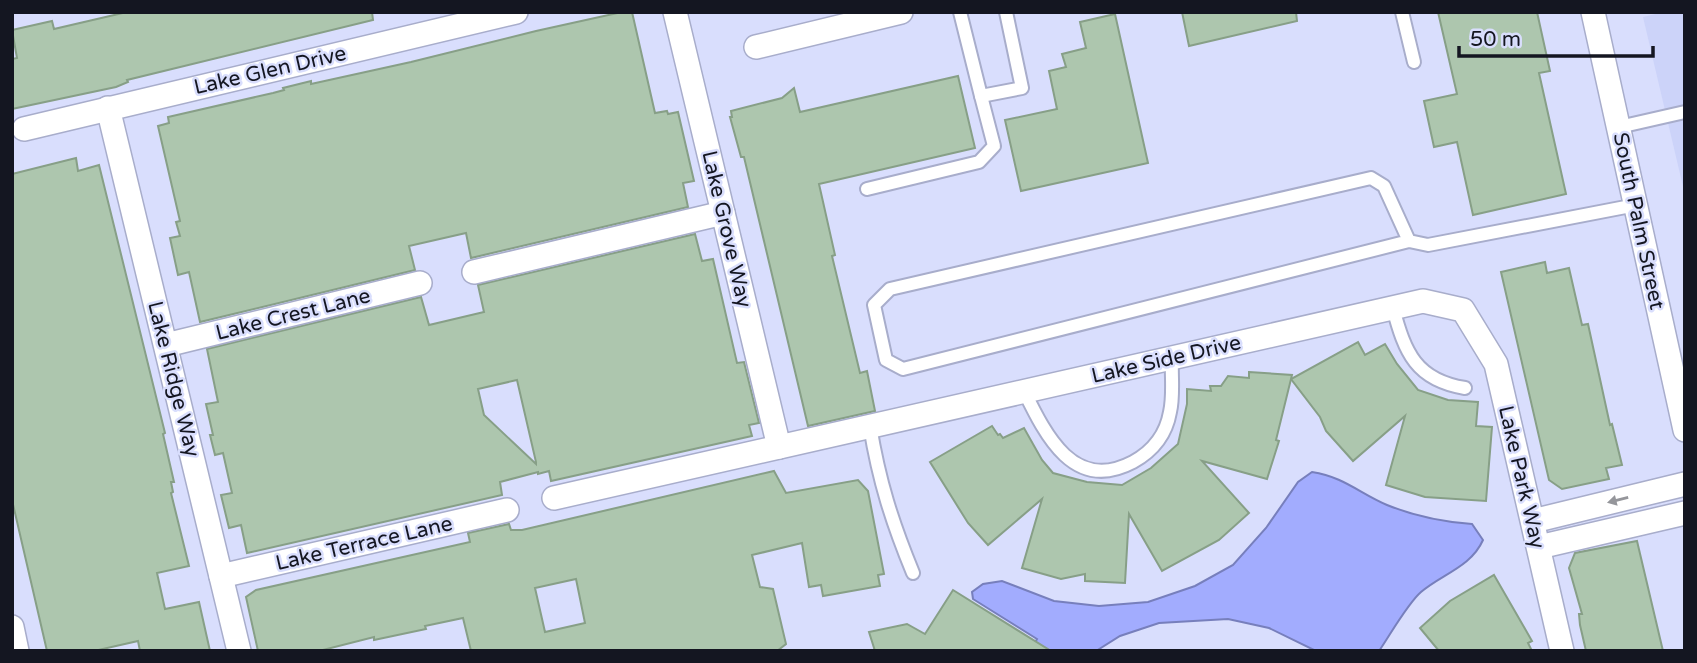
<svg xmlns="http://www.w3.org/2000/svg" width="1697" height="663" font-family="'Varela Round',sans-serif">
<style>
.built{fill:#ccd3f9}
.water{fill:#a2acfe;stroke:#777fbc;stroke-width:2}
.building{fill:#adc6ae;stroke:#879f87;stroke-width:2;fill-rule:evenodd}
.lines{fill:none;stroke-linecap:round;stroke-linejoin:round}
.service-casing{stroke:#a8adcb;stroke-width:16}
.minor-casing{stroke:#a8adcb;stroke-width:26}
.service{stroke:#fff;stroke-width:12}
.minor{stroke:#fff;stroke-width:23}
.oneway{fill:#95969b}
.labels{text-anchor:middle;stroke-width:5;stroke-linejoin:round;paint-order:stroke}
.street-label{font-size:21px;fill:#141621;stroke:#d9defd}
</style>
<rect width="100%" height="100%" fill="#d9defd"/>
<!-- built -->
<polygon class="built" points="1664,12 1685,12 1685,195 1643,17"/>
<!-- water -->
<path class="water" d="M1312,472c32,5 47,21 75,33 27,11 57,17 85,19l11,16c-12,27 -41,34 -62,52 -13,11 -31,43 -42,59h-63l-47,-23 -41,-9 -69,4 -39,13 -24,15h-66l7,-12 -64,-40 -1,-7 11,-8 19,-3 52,20 45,5 49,-4 47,-16 38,-21 33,-37 32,-46z"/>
<!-- building -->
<g class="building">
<polygon points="127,12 372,12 373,20 127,80 128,82 116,87 12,109 12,59 17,58 12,30 52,21 54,29"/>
<polygon points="622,12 632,12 655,113 667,111 668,114 678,112 694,181 683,183 688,207 471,258 466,233 409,246 415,270 200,322 189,272 178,275 170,238 180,236 176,222 180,221 158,126 169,123 168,117 273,93 284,90 283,88 311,81 311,84 411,62 536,31"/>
<polygon points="1182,12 1296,12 1297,21 1189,46"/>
<polygon points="1438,12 1537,12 1550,71 1539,73 1566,194 1473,215 1457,142 1434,147 1424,101 1457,94"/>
<polygon points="1115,14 1148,163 1021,191 1005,120 1057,109 1049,71 1066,67 1062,54 1086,48 1080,22"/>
<polygon points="958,76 975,148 819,184 835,255 832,256 860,373 867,371 875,411 808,426 744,157 741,157 730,117 732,117 731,111 782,98 794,88 800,112"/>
<polygon points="76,158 78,171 99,165 165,433 163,434 174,482 171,482 173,492 171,493 189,566 157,573 165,609 199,602 210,651 140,651 138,641 94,651 47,651 12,500 12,174"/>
<path d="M695,234l7,27 11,-2 24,104 7,-1 15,61 -10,2 3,11 -201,45 -2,-10 -11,3v-2l-38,10 2,13 -255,58 -6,-28 -12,3 -8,-33 11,-2 -9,-40 -8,2 -5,-20h3l-7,-31 12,-2 -11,-53 214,-52 8,28 55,-13 -6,-27zM517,380l19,82v2l-52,-49 -6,-26z"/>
<polygon points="1545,262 1547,273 1569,268 1582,325 1588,324 1610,425 1612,424 1622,465 1606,468 1609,479 1562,489 1549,480 1501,272"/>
<polygon points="1358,342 1365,355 1385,344 1397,364 1418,390 1448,400 1478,402 1476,426 1492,427 1486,501 1425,497 1386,485 1405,416 1353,461 1326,431 1320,417 1291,379"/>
<polygon points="1249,372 1292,375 1276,440 1279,441 1267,479 1202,461 1249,513 1219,540 1162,571 1129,514 1125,583 1085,581 1085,574 1061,579 1022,568 1042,499 988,545 968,523 930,462 992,426 998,435 1000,434 1003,438 1024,428 1042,460 1053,473 1087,482 1122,485 1151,468 1178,444 1187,404 1187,389 1211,391 1210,386 1221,386 1228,376 1249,378"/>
<path d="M774,471l12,22 72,-13 10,11 16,83 -6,1 2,11 -57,10 -2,-11 -12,2 -7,-44 -50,12 8,32 13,2 13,55 -9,7h-306l-8,-33 -38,8 1,3 -52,11v-3l-55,14h-61l-12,-54 10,-7 214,-48 -2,-9 41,-9 2,6h11zM576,579l9,44 -40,9 -10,-44z"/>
<polygon points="1637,541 1663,651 1586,651 1580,625 1579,614 1582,614 1569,568 1575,553"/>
<polygon points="1494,575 1532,641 1528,643 1532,651 1439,651 1420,628 1450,601"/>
<polygon points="953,590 1051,651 875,651 869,632 907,624 925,634"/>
</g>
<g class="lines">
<!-- service casing -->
<g class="service-casing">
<g id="service">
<polyline points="960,12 981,96 1022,88 1006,12"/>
<polyline points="1402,12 1414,62"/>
<polyline points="1619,127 1685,112"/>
<polyline points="867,189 979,162 994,146 981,96"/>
<polyline points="1409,241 903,369 886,360 874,305 890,289 1371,178 1384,186 1409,241 1428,245 1636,205"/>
<path d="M1393,308c12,45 23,72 72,80"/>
<path d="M1024,391c22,45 50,102 109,71 20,-11 33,-27 37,-50 4,-17 1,-37 2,-54"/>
<path d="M870,426c9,55 22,96 43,147"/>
</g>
</g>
<!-- minor casing -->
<g class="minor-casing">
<g id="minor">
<polyline points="675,12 779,447"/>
<polyline points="1593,12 1685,430"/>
<polyline points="756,47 901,12"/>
<polyline points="108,108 239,651"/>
<polyline points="24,129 516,12"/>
<polyline points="474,272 723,213"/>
<polyline points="166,345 420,283"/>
<polyline points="554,498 1423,301 1463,310 1496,364 1562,651"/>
<polyline points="1533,521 1685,484"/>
<polyline points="1539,547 1685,513"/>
<polyline points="221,576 507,510"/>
<polyline points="12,627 17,651"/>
</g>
</g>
<!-- service -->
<use href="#service" class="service"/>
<!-- minor -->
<use href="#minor" class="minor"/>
</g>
<!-- one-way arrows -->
<defs><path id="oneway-solid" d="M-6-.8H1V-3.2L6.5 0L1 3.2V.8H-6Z" transform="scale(1.75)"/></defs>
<use class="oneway" href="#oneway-solid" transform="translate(1618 500) rotate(166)"/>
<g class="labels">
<!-- street labels -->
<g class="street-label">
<text transform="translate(270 70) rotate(-13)" y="7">Lake Glen Drive</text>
<text transform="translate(1639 221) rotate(78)" y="7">South Palm Street</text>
<text transform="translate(727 229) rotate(77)" y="7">Lake Grove Way</text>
<text transform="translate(293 314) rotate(-14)" y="7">Lake Crest Lane</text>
<text transform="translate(1166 359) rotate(-13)" y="7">Lake Side Drive</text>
<text transform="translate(174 379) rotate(76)" y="7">Lake Ridge Way</text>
<text transform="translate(1522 477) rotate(77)" y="7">Lake Park Way</text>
<text transform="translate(364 543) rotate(-13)" y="7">Lake Terrace Lane</text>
</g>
</g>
<!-- border -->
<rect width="1697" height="663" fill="none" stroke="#141621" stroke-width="28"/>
<!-- scale -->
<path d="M1459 46v10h194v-10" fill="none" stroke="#141621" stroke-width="3.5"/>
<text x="1470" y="46" font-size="21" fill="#141621" stroke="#d9defd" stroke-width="5" paint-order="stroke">50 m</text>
</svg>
